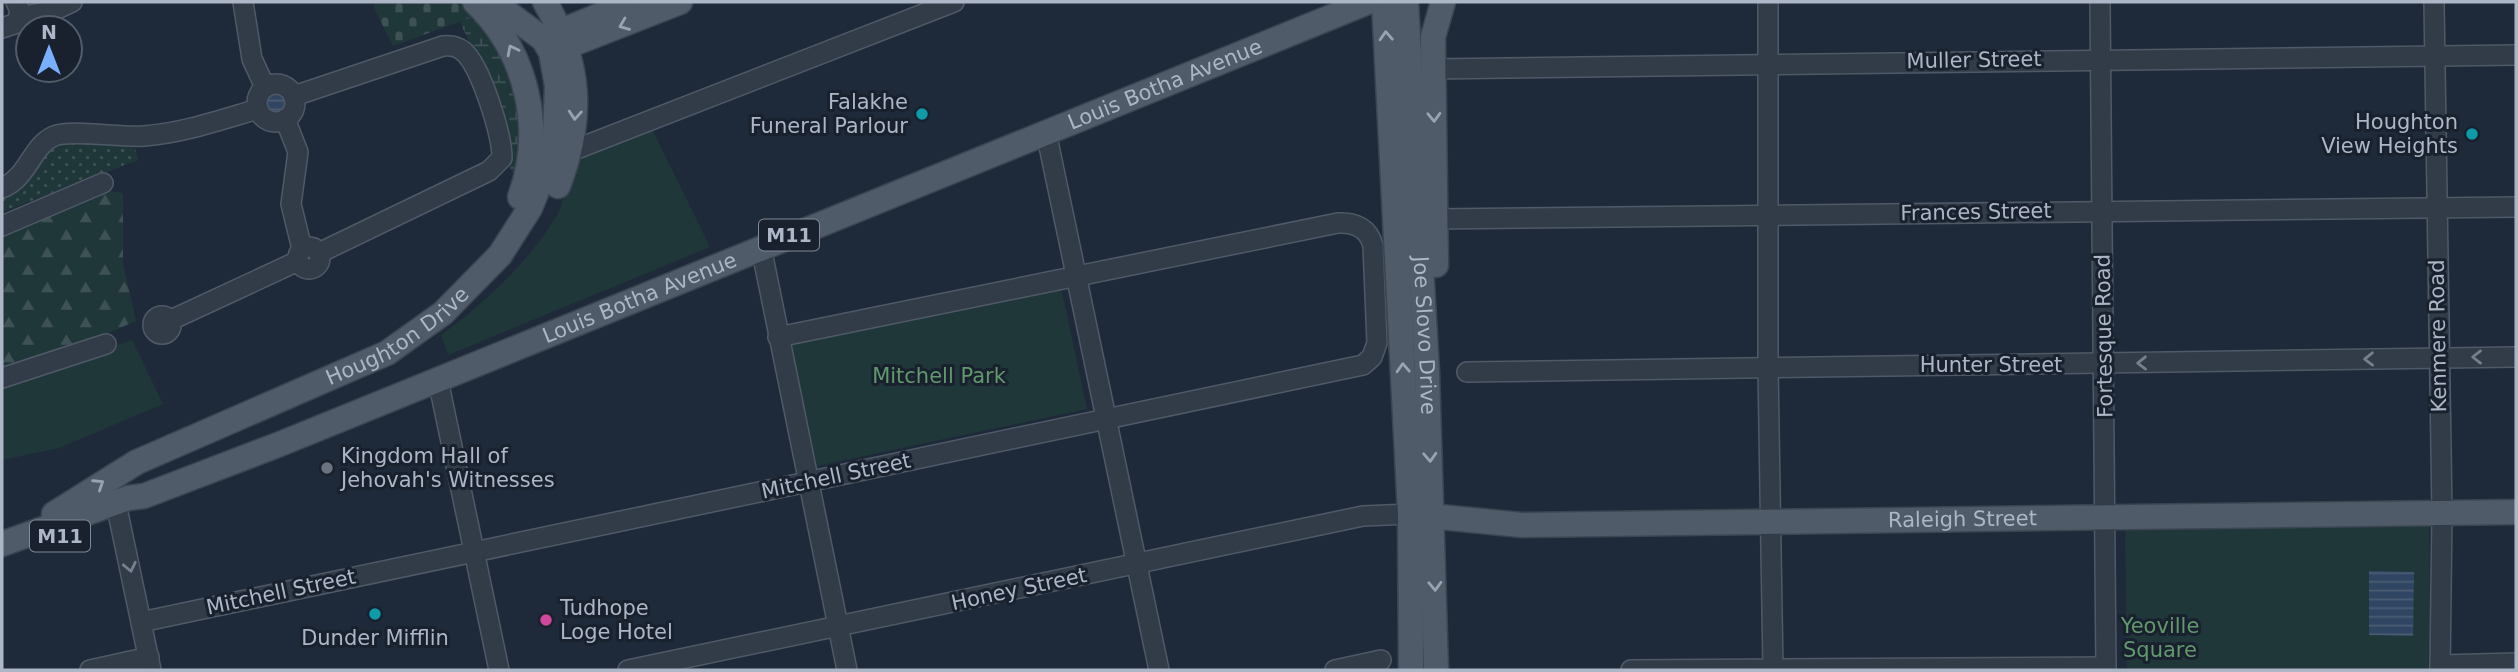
<svg xmlns="http://www.w3.org/2000/svg" width="2518" height="672" font-family="'DejaVu Sans',sans-serif">
<style>
.grass{fill:url(#grass-dots)}
.forest{fill:url(#forest-firs)}
.wetland{fill:url(#wetland-marsh)}
.cemetery{fill:url(#cemetery-stones)}
.green{fill:#20373a}
.water{fill:url(#water-rules)}
.lines{fill:none;stroke-linecap:round;stroke-linejoin:round}
.minor-casing{stroke:#4f5967;stroke-width:22}
.major-casing{stroke:#3b4552;stroke-width:27}
.minor{stroke:#323c49;stroke-width:19}
.major{stroke:#4f5b69;stroke-width:24}
.oneway{stroke:#99a4b3}
.oneway2{stroke:#757f8e}
.culture-dot{fill:#0f9aa8;stroke:#18212d;stroke-width:2.5}
.worship-dot{fill:#6b7280;stroke:#18212d;stroke-width:2.5}
.hotel-dot{fill:#d1479c;stroke:#18212d;stroke-width:2.5}
.labels{text-anchor:middle;stroke-width:6;stroke-linejoin:round;paint-order:stroke}
.shield{fill:#18212d;stroke:#808998;stroke-width:2}
.shield-label{font-size:19px;font-weight:bold;fill:#acb6c6}
.street-label{font-size:21px;fill:#acb6c6;stroke:#18212d}
.poi-label{font-size:21px;fill:#acb6c6;stroke:#18212d;text-anchor:end}
.park-label{font-size:21px;fill:#62986d;stroke:#18212d}
</style>
<defs>
<pattern id="grass-dots" width="8" height="8" patternUnits="userSpaceOnUse" patternTransform="scale(1.75)"><rect width="8" height="8" fill="#20373a"/><path d="M2 2h.1M6 6h.1" fill="none" stroke="#3e5255" stroke-width="1.8" stroke-linecap="round"/></pattern>
<pattern id="forest-firs" width="22" height="20" patternUnits="userSpaceOnUse" patternTransform="scale(1.75)"><rect width="22" height="20" fill="#20373a"/><path d="M5 1l3.5 6h-7zM16 11l3.5 6h-7z" fill="#3e5255"/></pattern>
<pattern id="wetland-marsh" width="20" height="14" patternUnits="userSpaceOnUse" patternTransform="scale(1.75)"><rect width="20" height="14" fill="#20373a"/><path d="M1 5h8M5 5V1M11 12h8M15 12V8" fill="none" stroke="#3e5255"/></pattern>
<pattern id="cemetery-stones" width="16" height="16" patternUnits="userSpaceOnUse" patternTransform="scale(1.75)"><rect width="16" height="16" fill="#20373a"/><path d="M2 7V4a2 2 0 0 1 4 0v3zM10 15v-3a2 2 0 0 1 4 0v3z" fill="#3e5255"/></pattern>
<pattern id="water-rules" width="6" height="5" patternUnits="userSpaceOnUse" patternTransform="scale(1.75)"><rect width="6" height="5" fill="#304561"/><path d="M0 2.5h6" fill="none" stroke="#4b5e76"/></pattern>
</defs>
<rect width="100%" height="100%" fill="#1e2a39"/>
<!-- grass -->
<polygon class="grass" points="63,136 135,148 138,160 2,212 2,191"/>
<!-- forest -->
<polygon class="forest" points="105,191 123,193 123,264 136,321 67,351 2,372 2,234"/>
<!-- wetland -->
<polygon class="wetland" points="478,15 511,66 522,141 516,178 510,168 507,125 460,22"/>
<!-- cemetery -->
<polygon class="cemetery" points="374,2 461,2 478,15 393,46 375,10"/>
<!-- green -->
<g class="green">
<path d="M650,125l60,122 -262,108 -7,-20c44,-32 88,-73 116,-120 10,-17 6,-39 21,-54 17,-17 50,-26 72,-36z"/>
<polygon points="1061,287 1087,409 817,466 791,344"/>
<polygon points="132,340 163,404 59,448 2,460 2,385"/>
<polygon points="2429,526 2431,670 2127,670 2125,529"/>
</g>
<!-- water -->
<g class="water">
<circle cx="276" cy="103" r="16"/>
<polygon points="2369,571 2414,572 2413,636 2369,635"/>
</g>
<g class="lines">
<!-- minor casing -->
<g class="minor-casing">
<g id="minor">
<polyline points="243,2 252,59 265,87"/>
<polyline points="1768,2 1768,367 1773,670"/>
<polyline points="2100,2 2106,670"/>
<polyline points="2434,2 2442,513 2440,670"/>
<polyline points="20,17 55,10 72,2"/>
<polyline points="2,28 17,23 20,11 16,2"/>
<polyline points="1433,69 2516,55"/>
<circle cx="276" cy="103" r="19"/>
<path d="M294,96l149,-50c7,-1 14,0 20,5 18,15 39,84 39,107l-13,13 -170,82"/>
<polyline points="285,119 298,152 291,204 302,249"/>
<polyline points="1046,132 1159,670"/>
<polyline points="559,153 569,152 954,2"/>
<path d="M2,188c27,-11 29,-42 52,-52 16,-7 68,2 90,0 39,-3 76,-16 114,-27"/>
<polyline points="1436,219 2516,207"/>
<polyline points="2,226 103,183"/>
<circle cx="309" cy="258" r="11"/>
<polyline points="761,247 847,670"/>
<circle cx="162" cy="325" r="9"/>
<polyline points="171,320 298,261"/>
<polyline points="1467,372 2516,357"/>
<polyline points="2,378 106,344"/>
<polyline points="438,380 499,670"/>
<polyline points="118,513 151,670"/>
<path d="M141,622l1222,-257 9,-8 5,-14 -4,-97c-4,-18 -18,-24 -35,-23l-560,114"/>
<polyline points="2440,665 2516,663"/>
<polyline points="90,670 149,657"/>
<polyline points="628,670 1363,516 1410,514"/>
<polyline points="1335,670 1381,660"/>
<polyline points="1631,670 2106,667"/>
</g>
</g>
<!-- major casing -->
<g class="major-casing">
<g id="major">
<path d="M475,2c52,50 70,127 45,195"/>
<path d="M545,2c36,61 39,117 13,184"/>
<polyline points="1384,2 1410,514 1411,670"/>
<path id="s1" d="M1406,2l21,369 9,299"/>
<polyline points="547,37 632,2"/>
<polyline points="555,51 680,2"/>
<polyline points="1436,265 1433,37 1443,2"/>
<path id="s2" d="M54,514l83,-52 250,-109 56,-40 57,-58 30,-47 18,-44 7,-29 2,-49 -6,-34 -8,-13 -50,-37"/>
<path id="s3" d="M1410,514l112,11 994,-13"/>
<path id="s4" d="M2,544l126,-46 16,-2 136,-52 1088,-442"/>
</g>
</g>
<!-- minor -->
<use href="#minor" class="minor"/>
<!-- major -->
<use href="#major" class="major"/>
</g>
<!-- one-way arrows -->
<defs><path id="oneway-chevron" d="M-2-3.5L2.5 0L-2 3.5" fill="none" stroke-width="1.6" stroke-linecap="round" stroke-linejoin="round" transform="scale(1.75)"/></defs>
<g class="oneway">
<use href="#oneway-chevron" transform="translate(624 25) rotate(158)"/>
<use href="#oneway-chevron" transform="translate(1386 36) rotate(-93)"/>
<use href="#oneway-chevron" transform="translate(512 50) rotate(-117)"/>
<use href="#oneway-chevron" transform="translate(575 115) rotate(94)"/>
<use href="#oneway-chevron" transform="translate(1434 117) rotate(88)"/>
<use href="#oneway-chevron" transform="translate(1403 368) rotate(-93)"/>
<use href="#oneway-chevron" transform="translate(1430 457) rotate(87)"/>
<use href="#oneway-chevron" transform="translate(99 484) rotate(-33)"/>
<use href="#oneway-chevron" transform="translate(1435 586) rotate(88)"/>
</g>
<g class="oneway2">
<use href="#oneway-chevron" transform="translate(2477 357) rotate(180)"/>
<use href="#oneway-chevron" transform="translate(2369 359) rotate(179)"/>
<use href="#oneway-chevron" transform="translate(2142 363) rotate(179)"/>
<use href="#oneway-chevron" transform="translate(130 567) rotate(78)"/>
</g>
<!-- markers -->
<g class="culture-dot">
<circle cx="922" cy="114" r="7"/>
<circle cx="2472" cy="134" r="7"/>
<circle cx="375" cy="614" r="7"/>
</g>
<circle class="worship-dot" cx="327" cy="468" r="7"/>
<circle class="hotel-dot" cx="546" cy="620" r="7"/>
<g class="labels">
<!-- shield labels -->
<g class="shield">
<rect x="759" y="219.5" width="60" height="31" rx="5"/>
<rect x="30" y="520.5" width="60" height="31" rx="5"/>
</g>
<g class="shield-label">
<text x="789" y="242">M11</text>
<text x="60" y="543">M11</text>
</g>
<!-- street labels -->
<g class="street-label">
<text transform="translate(1974 60) rotate(-1)" y="7">Muller Street</text>
<text dy="7" stroke="none"><textPath href="#s4" startOffset="1251">Louis Botha Avenue</textPath></text>
<text transform="translate(1976 212) rotate(-1)" y="7">Frances Street</text>
<text dy="7" stroke="none"><textPath href="#s4" startOffset="684">Louis Botha Avenue</textPath></text>
<text dy="7" stroke="none"><textPath href="#s2" startOffset="388">Houghton Drive</textPath></text>
<text dy="7" stroke="none"><textPath href="#s1" startOffset="334">Joe Slovo Drive</textPath></text>
<text transform="translate(2104 336) rotate(-91)" y="7">Fortesque Road</text>
<text transform="translate(2438 336) rotate(-91)" y="7">Kenmere Road</text>
<text x="1991" y="372">Hunter Street</text>
<text transform="translate(836 476) rotate(-12)" y="7">Mitchell Street</text>
<text dy="7" stroke="none"><textPath href="#s3" startOffset="553">Raleigh Street</textPath></text>
<text transform="translate(1019 589) rotate(-12)" y="7">Honey Street</text>
<text transform="translate(281 592) rotate(-12)" y="7">Mitchell Street</text>
</g>
<!-- poi labels -->
<g class="poi-label">
<text x="908" y="109">Falakhe<tspan x="908" dy="24">Funeral Parlour</tspan></text>
<text x="2458" y="129">Houghton<tspan x="2458" dy="24">View Heights</tspan></text>
<text x="341" y="463" text-anchor="start">Kingdom Hall of<tspan x="341" dy="24">Jehovah's Witnesses</tspan></text>
<text x="560" y="615" text-anchor="start">Tudhope<tspan x="560" dy="24">Loge Hotel</tspan></text>
<text x="375" y="645" text-anchor="middle">Dunder Mifflin</text>
</g>
<!-- park labels -->
<g class="park-label">
<text x="939" y="383">Mitchell Park</text>
<text x="2160" y="633">Yeoville<tspan x="2160" dy="24">Square</tspan></text>
</g>
</g>
<!-- border -->
<rect width="2518" height="672" fill="none" stroke="#acb6c6" stroke-width="7"/>
<!-- north arrow -->
<g transform="translate(49 49)"><circle r="33" fill="#18212d" stroke="#535d6a" stroke-width="2"/>
<path d="M0-5L12 26L0 18L-12 26Z" fill="#78afff"/>
<text y="-10" font-size="19" font-weight="bold" text-anchor="middle" fill="#acb6c6">N</text>
</g>
</svg>
